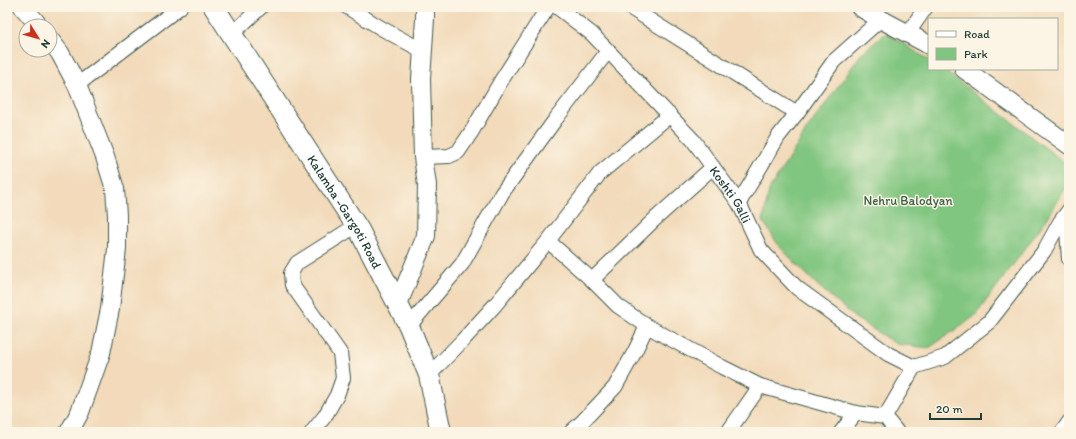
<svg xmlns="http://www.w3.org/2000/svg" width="1076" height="439" font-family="Itim,sans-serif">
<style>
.green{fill:#81c680;stroke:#50825a}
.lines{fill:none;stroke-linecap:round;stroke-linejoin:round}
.minor-casing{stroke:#3f5548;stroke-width:16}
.tertiary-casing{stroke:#3f5548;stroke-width:20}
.secondary-casing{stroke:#3f5548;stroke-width:22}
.minor{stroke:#fff;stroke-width:14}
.tertiary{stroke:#fff;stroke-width:18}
.secondary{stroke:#fff;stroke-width:20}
.labels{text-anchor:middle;stroke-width:3;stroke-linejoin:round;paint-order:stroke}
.street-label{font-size:13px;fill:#1f3d34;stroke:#fcf5e5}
.park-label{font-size:13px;fill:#385f47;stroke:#fcf5e5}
</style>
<rect width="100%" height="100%" fill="#fcf5e5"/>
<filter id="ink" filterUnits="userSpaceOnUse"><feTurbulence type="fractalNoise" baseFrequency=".025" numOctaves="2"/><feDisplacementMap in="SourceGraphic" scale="8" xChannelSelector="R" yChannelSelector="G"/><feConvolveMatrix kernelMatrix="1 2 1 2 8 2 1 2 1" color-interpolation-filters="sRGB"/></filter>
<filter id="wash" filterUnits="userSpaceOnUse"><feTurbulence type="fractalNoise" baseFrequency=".012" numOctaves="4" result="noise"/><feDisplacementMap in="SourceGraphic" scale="16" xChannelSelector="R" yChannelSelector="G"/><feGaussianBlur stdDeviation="0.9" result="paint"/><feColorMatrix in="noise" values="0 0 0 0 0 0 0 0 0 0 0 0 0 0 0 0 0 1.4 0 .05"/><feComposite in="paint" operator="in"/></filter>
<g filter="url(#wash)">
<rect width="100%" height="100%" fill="#f2daba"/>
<!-- green -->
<polygon class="green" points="886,33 929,60 929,69 942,69 981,98 1069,166 1069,182 1047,219 975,316 929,348 896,344 854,317 815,283 779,246 763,221 769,190 808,128 862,53"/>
</g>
<g filter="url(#ink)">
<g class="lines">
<!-- minor casing -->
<g class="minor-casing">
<g id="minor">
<polyline points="347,7 381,28 423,51"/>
<path id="s1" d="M557,7l35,27 101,106 46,63 22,47 36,38 91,66 26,13"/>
<polyline points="629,7 797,113"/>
<polyline points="908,33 926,7"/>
<polyline points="232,34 261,7"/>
<polyline points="77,85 180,7"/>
<polyline points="423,157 449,156 458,152 472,131 501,81 548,7"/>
<polyline points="739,203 778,137 797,113 834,61 880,20"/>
<polyline points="1066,215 1069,259"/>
<polyline points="548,241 592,280 618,306 647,326 722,367 760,386 856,413 885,417 897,432"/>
<polyline points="592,280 655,219 713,167"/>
<polyline points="409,326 462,264 502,193 555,120 608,51"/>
<polyline points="429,375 463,340 495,305 548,241 600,173 670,115"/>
<polyline points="885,417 914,367 945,357 989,322 1044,251 1060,222 1069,210"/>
<polyline points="312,432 325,416 337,395 343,378 340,353 292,285 291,273 297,263 357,225"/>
<polyline points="571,432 581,423 615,387 634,353 647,326"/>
<polyline points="728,432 760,386"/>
<polyline points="841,432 856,413"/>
<polyline points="1062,432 1069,422"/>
</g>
</g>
<!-- tertiary casing -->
<g class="tertiary-casing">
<g id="tertiary">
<polyline points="23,7 30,15 39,26"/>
<path d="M860,7c22,14 46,25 69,38"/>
<polyline points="50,40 60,53 77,85 105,157 115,189 117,215 117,249 110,309 101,353 80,412 69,432"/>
<polyline points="964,69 1069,145"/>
<polyline points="398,304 426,236 427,185 423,157 421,79 425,19 425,7"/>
</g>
</g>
<!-- secondary casing -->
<g class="secondary-casing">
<g id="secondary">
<path id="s2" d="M214,7l145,223 50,96 20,49 12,57"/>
</g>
</g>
<!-- minor -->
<use href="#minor" class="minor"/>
<!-- tertiary -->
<use href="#tertiary" class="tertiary"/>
<!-- secondary -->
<use href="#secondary" class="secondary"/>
</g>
</g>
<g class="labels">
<!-- street labels -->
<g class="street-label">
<text dy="5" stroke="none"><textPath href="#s1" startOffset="257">Koshti Galli</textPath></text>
<text dy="5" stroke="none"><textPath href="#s2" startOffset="243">Kalamba -Gargoti Road</textPath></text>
</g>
<!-- park labels -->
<g class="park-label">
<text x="908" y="205">Nehru Balodyan</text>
</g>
</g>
<!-- margin -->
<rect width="1076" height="439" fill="none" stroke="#fcf5e5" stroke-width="24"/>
<!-- legend -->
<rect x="928" y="18" width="130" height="52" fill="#fcf5e5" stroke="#a4ab9e"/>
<rect x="936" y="31" width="20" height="6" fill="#ffffff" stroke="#a4ab9e"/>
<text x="964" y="38" font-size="12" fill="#1f3d34">Road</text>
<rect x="936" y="48" width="20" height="12" fill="#81c680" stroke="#a4ab9e"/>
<text x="964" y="58" font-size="12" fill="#1f3d34">Park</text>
<!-- north arrow -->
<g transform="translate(38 38) rotate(127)"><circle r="19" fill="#fcf5e5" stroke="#a4ab9e"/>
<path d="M0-3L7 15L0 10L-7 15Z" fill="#c8321e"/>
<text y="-6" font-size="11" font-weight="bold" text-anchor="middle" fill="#1f3d34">N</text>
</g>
<!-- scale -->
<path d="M930 413v6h51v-6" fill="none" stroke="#1f3d34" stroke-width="2"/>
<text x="936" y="413" font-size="12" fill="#1f3d34" stroke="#fcf5e5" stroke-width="3" paint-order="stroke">20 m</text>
</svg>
